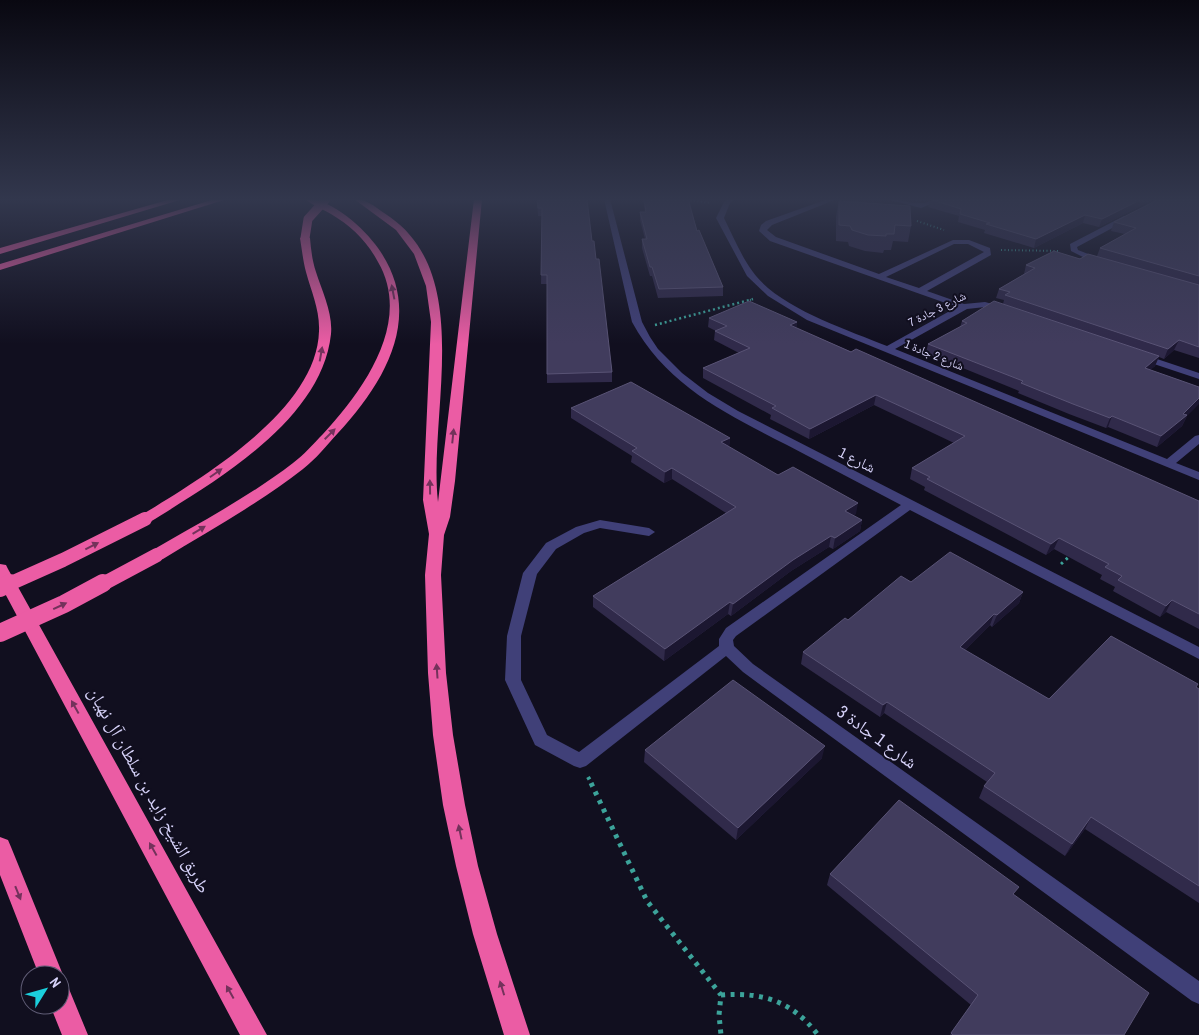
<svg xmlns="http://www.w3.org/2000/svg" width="1199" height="1035" font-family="'Archivo Narrow','Noto Naskh Arabic',sans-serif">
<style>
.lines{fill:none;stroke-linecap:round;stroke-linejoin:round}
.path-far4{stroke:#3ca39a;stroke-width:2;stroke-dasharray:1 2.5;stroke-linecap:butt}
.path-far3{stroke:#3ca39a;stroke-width:2.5;stroke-dasharray:2 3;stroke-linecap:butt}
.path-far2{stroke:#3ca39a;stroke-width:3;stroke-dasharray:2.5 4;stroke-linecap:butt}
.path-far1{stroke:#3ca39a;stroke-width:4;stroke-dasharray:3 4.5;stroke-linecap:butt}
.path{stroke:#3ca39a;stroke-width:5;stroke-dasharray:4 5.5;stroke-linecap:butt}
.minor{fill:#404078;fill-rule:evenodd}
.highway{fill:#eb5ca4;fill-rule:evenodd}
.highway-bridge-far2{stroke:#eb5ca4;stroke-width:9}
.highway-bridge-far1{stroke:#eb5ca4;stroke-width:14}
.highway-bridge{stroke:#eb5ca4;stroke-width:18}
.wall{fill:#302a4a}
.shaded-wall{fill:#1c1731}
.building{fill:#413c5d;stroke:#595375}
.oneway{fill:#73325b}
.labels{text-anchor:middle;stroke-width:4;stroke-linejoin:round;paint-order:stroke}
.far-street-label{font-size:12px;fill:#d6d2f9;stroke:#110f1f}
.street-label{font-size:15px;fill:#d6d2f9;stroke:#110f1f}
.near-street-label{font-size:18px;fill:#d6d2f9;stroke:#110f1f}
</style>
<rect width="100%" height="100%" fill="#110f1f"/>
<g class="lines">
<!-- path-far4 -->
<g class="path-far4">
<polyline points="680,199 711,203"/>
<polyline points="917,221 944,230"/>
<polyline points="1001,250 1059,251"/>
<polyline points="750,300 753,299"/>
</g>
<!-- path-far3 -->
<polyline class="path-far3" points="655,325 753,299"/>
<!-- path-far2 -->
<polyline class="path-far2" points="1061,564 1071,555"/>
<!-- path-far1 -->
<polyline class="path-far1" points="588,777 592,784"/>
<!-- path -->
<g class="path">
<polyline points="591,783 647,901 721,995 719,1015 721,1035"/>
<path d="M721,995c42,-3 71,6 97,40"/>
</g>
<!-- minor -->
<g class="minor">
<path d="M604,199h6l32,123 8,15 8,12 24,24 26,20 30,18 461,236v12l-289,-149 -174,126 -3,4 1,6 19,18 446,317v23l-7,-3 -449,-329 -17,-16 -140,110 -6,2 -6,-2 -39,-21 -30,-65 2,-44 16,-63 23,-30 30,-16 24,-7 49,8 6,4 -6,4 -49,-8 -16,5 -28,16 -19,25 -16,62v44l26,55 32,17 140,-106v-7l7,-11 175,-123c-38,-20 -76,-40 -114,-60 -62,-32 -120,-59 -155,-123z"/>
<path d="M728,199h7l-5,4 -6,15c9,18 17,38 29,54 26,36 93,57 134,74l70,-39 -187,-66 -11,-10 2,-6 5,-4 62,-22h9l-65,26 -5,5 9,7 103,37 74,-34h16l21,8 1,7 -64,36 37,13 21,-2 23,6v4l-23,-5 -18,2 -72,40 272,110 28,-23 4,-1v9l-23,19 23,9v8l-392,-160 -39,-24 -21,-20 -31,-58 8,-16zM954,244h14l16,8 -65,36 -33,-11z"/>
<path d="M886,199c11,0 22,4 33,4 8,1 16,-5 24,-4l-22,9z"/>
<polygon points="1124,216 1131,218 1077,247 1078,250 1101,259 1101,263 1095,263 1071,251 1070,244"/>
<polygon points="1142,354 1199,373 1199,379 1139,359 1137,357"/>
</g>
<!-- highway -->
<g class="highway">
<polygon points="171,199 183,199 0,254 0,248"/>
<polygon points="215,199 227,199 0,270 0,264"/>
<path d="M305,199c25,-2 59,29 73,49 47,66 8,133 -40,185 -11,12 -22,26 -35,36 -43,34 -93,61 -140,90h-12l-2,-4 2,-4c48,-28 98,-54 142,-88 11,-8 20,-19 30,-29 40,-43 90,-112 55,-172 -11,-21 -27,-36 -47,-48 -8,-5 -19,-9 -26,-15z"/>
<path d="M354,199c13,-1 25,11 36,18 85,60 38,198 48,285l36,-303h8l-27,282 -5,36 -6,18 -3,40 5,98 7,62 12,70 13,61 19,68 33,101h-26l-31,-101 -17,-68 -13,-61 -10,-70 -5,-62 -3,-98 4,-41 -6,-34 8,-178 -5,-36 -12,-32 -18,-24z"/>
<path d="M305,235l5,3c1,11 2,22 6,34 6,19 17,41 15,62 -9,86 -115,147 -181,188h-10l-3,-3 3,-3c60,-37 177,-105 179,-185 1,-21 -8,-40 -13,-59 -3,-11 -4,-22 -6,-34z"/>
<polygon points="0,564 6,565 8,569 267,1035 240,1035 0,584"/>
<polygon points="0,837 8,840 11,847 63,975 60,983 60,975 39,975 0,875"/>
<polygon points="60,985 69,989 88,1035 62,1035 50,1005 60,1005"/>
</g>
<!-- highway-bridge-far2 -->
<polyline class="highway-bridge-far2" points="305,238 308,219 326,199"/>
<!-- highway-bridge-far1 -->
<g class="highway-bridge-far1">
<polyline points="7,585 63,560 145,519"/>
<polyline points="101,585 157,555"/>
</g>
<!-- highway-bridge -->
<g class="highway-bridge">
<polyline points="0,588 10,583"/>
<polyline points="0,633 64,604 103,583"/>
</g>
</g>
<!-- wall -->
<g class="wall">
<polygon points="537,199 592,241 596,259 612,372 612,382 547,383 547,284 541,284 542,216 538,216"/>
<polygon points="643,199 689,199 697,231 723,287 723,296 658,298 652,276 650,276 642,248 642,239 645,239 640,220 640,212 645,212"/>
<polygon points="901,199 1154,199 1099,227 1083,223 1034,248 984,233 985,230 958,222 959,216 928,207 930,200 922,201"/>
<polygon points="1199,199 1199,358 1174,350 1164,359 1159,357 1155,366 1150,370 1187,416 1182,426 1157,447 1108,427 1106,428 1069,414 1018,393 1019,391 926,353 928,344 960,327 962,321 1003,304 1004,300 996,298 999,289 1024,274 1026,265 1097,256 1100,248 1125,234 1111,231 1114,222"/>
<polygon points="839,201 911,226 908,242 893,241 891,250 884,250 883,253 865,251 849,246 848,242 836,241 836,216"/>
<polygon points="709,318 797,322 796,328 1199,501 1199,629 1166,612 1160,617 1113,591 1115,587 1100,579 1102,575 1054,549 1046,555 924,490 925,487 910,479 912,468 954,443 874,405 809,439 770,419 771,415 703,378 703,368 739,353 714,340 715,331 716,331 708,327"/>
<polygon points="571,408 730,438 729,447 778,475 856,514 853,515 862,520 860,531 833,549 829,547 791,571 731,616 728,614 664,661 593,607 593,596 726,513 672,479 664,483 631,462 632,456 571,418"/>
<polygon points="911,582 1023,592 1019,603 992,627 990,625 965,650 1049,699 1196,687 1199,689 1199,903 1085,829 1065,856 979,798 984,786 987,782 884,713 880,717 801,664 803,652 848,620"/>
<polygon points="645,750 822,758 736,840 644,762"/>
<polygon points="830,874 1014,895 1124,1035 950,1035 971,1005 827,885"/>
</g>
<!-- shaded-wall -->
<g class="shaded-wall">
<polygon points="922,199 935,199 922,201"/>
<polygon points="1142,199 1154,199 1099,227 1102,219"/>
<polygon points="1085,215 1083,223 1034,248 1036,239"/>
<polygon points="797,322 796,331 790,325"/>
<polygon points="1179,340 1174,350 1164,359 1168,349"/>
<polygon points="1159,356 1155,366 1141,378 1145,368"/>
<polygon points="876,395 874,405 809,439 810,429"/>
<polygon points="1199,398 1199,404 1187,416 1182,426 1157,447 1161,436"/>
<polygon points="1112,416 1108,427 1106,428 1110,418"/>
<polygon points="730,438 729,448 721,442"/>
<polygon points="672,468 672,479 664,483 665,472"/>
<polygon points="858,503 856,514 843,522 845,511"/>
<polygon points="862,520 860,531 833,549 835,538"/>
<polygon points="831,536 829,547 791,571 731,616 733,604 793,560"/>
<polygon points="1059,538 1054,549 1046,555 1051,544"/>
<polygon points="1023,592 1019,603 992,627 997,615"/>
<polygon points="1172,600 1166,612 1160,617 1166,606"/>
<polygon points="730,602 728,614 664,661 665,649"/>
<polygon points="994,614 990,625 956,659 960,647"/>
<polygon points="887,702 884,713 880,717 883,705"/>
<polygon points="825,746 822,758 736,840 738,828"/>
<polygon points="1091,817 1085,829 1065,856 1072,844"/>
</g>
<!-- building -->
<g class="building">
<polygon points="537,199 587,199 592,241 594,241 596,259 599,259 612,372 547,374 547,275 541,275 542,208 538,208"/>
<polygon points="644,199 688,199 697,231 699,230 723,287 659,289 652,267 650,267 642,239 647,239 640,212 646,212"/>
<polygon points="930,199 1142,199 1102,219 1085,215 1036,239 986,224 990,223 960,214 961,209"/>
<polygon points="1159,199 1199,199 1199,276 1100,248 1136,228 1114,222"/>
<polygon points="839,201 910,206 911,226 895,225 894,234 886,234 886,236 868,235 852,230 850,226 839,225"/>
<polygon points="1054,251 1080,259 1088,254 1199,285 1199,347 1179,340 1168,349 1005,295 1010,292 999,289 1035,268 1026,265"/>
<polygon points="749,301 797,322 790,325 851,352 856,349 1199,501 1199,614 1172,600 1166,606 1118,580 1122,576 1105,567 1109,564 1059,538 1051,544 927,479 930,477 912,468 965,436 876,395 810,429 772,408 776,406 703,368 750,348 715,331 727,326 709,318"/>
<polygon points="994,301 1159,356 1145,368 1199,387 1199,398 1183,414 1187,415 1161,436 1112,416 1110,418 1073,404 1021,383 1023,381 928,344 967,323 962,321"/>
<polygon points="631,382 730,438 721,442 778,475 793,467 858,503 845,511 862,520 835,538 831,536 793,560 733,604 730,602 665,649 593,596 736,507 672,468 665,472 632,451 637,448 571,408"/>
<polygon points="950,552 1023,592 997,615 994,614 960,647 1049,699 1111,636 1198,684 1196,687 1199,689 1199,886 1091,817 1072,844 984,786 995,773 887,702 883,705 803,652 845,618 848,620 901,576 911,582"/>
<polygon points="733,680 825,746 738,828 645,750"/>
<polygon points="899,800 1019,887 1013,894 1149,993 1124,1035 953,1035 951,1033 978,995 830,874"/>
</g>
<!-- one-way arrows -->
<defs><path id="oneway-solid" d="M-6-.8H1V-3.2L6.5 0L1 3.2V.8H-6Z" transform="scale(1.25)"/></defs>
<g class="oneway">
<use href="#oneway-solid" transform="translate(393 292) rotate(-101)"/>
<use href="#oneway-solid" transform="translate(321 354) rotate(-80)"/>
<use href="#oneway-solid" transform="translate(330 434) rotate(-45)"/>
<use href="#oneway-solid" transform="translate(453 436) rotate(-84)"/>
<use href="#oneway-solid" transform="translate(216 473) rotate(-35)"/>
<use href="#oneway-solid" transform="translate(430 487) rotate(-91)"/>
<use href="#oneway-solid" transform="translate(199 530) rotate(-31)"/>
<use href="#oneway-solid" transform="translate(92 546) rotate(-27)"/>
<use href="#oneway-solid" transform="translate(60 606) rotate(-25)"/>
<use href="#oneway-solid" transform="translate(437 671) rotate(-94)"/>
<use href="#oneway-solid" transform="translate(75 707) rotate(-119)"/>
<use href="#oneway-solid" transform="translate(460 832) rotate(-102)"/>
<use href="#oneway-solid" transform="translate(153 849) rotate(-119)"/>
<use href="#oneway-solid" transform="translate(18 893) rotate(68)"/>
<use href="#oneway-solid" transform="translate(502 988) rotate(-107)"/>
<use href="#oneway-solid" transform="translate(230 992) rotate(-119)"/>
</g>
<!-- sky -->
<linearGradient id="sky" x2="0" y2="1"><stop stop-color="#090811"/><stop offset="0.58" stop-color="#32374d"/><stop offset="1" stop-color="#32374d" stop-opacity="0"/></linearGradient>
<rect width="1199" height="344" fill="url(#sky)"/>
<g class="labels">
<!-- far-street labels -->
<g class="far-street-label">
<text transform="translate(937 309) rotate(-27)" y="4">شارع 3 جادة 7</text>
<text transform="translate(934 355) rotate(22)" y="4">شارع 2 جادة 1</text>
</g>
<!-- street labels -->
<g class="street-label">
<text transform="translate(857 460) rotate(27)" y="5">شارع 1</text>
</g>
<!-- near-street labels -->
<g class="near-street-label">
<text transform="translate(877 737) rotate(36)" y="6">شارع 1 جادة 3</text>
<text transform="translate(149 790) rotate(61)" y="6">طريق الشيخ زايد بن سلطان آل نهيان</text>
</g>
</g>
<!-- north arrow -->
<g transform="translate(45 990) rotate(53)"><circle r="24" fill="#110f1f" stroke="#605d76"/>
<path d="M0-4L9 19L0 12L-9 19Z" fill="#1bcfdc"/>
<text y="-8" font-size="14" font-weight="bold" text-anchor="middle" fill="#d6d2f9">N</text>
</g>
</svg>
